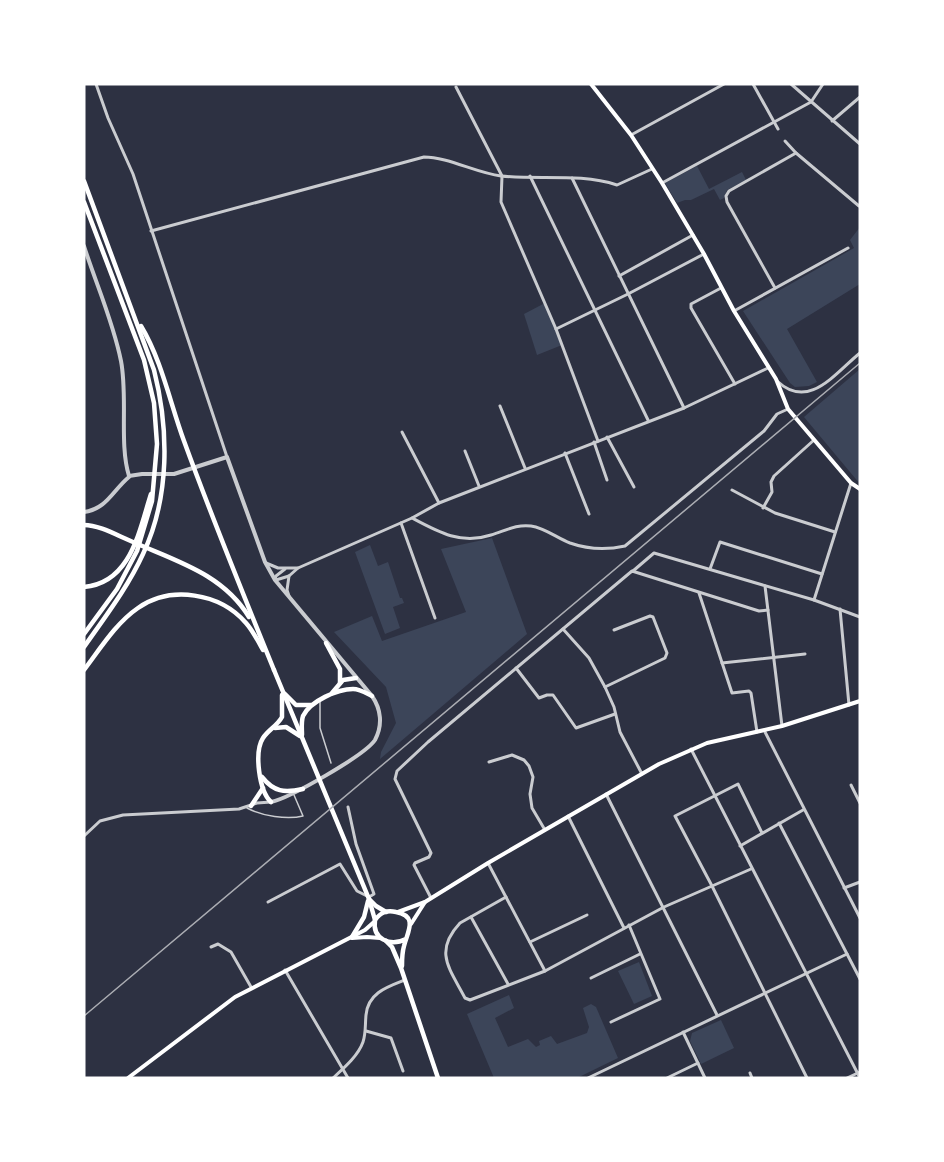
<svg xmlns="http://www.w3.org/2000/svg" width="944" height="1162" font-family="'Sofia Sans Condensed',sans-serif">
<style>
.green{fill:#3c4559}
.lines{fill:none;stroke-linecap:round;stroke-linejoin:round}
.service{stroke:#caccd0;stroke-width:1.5}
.minor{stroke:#caccd0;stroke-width:3}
.tertiary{stroke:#caccd0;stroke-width:4}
.secondary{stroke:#fff;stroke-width:4}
.primary{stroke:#fff;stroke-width:4.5}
.trunk{stroke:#fff;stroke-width:4.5}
.rail{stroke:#abadb3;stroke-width:1.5}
</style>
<rect width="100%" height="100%" fill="#2d3142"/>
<!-- green -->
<g class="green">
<polygon points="697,166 709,189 742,172 746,180 727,190 724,198 720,200 714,189 691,200 685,200 677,203 665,183"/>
<polygon points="860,227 860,284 787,329 817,382 809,386 795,387 790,383 743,311 854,248 850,240"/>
<polygon points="545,303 562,345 537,355 524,314"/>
<polygon points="860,369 860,484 804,417"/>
<polygon points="492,538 527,634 380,759 381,752 396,723 386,687 334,632 372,616 382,641 466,612 441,549"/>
<polygon points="370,545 378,566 388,562 400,598 402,598 404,603 393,607 400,628 385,634 355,552"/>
<polygon points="639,962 652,996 634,1004 618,971"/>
<polygon points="509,995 514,1008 495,1018 508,1047 528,1039 536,1047 540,1045 539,1041 551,1036 557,1044 587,1033 589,1027 583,1008 591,1004 596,1007 618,1058 577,1078 494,1078 467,1014"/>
<polygon points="721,1020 734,1048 701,1064 690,1041 692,1033"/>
</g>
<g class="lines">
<!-- service -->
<g class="service">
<polyline points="320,702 320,728 331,763"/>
<path d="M247,808c15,8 40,12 56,8l-9,-21"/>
</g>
<!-- minor -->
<g class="minor">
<polyline points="96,84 108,118 133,174 227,457"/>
<polyline points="753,84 778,129"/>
<polyline points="791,84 860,144"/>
<polyline points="456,87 502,176 501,202 556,329 598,441"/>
<polyline points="832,121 860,97"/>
<polyline points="631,135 724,84"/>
<polyline points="785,141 796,153 859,206"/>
<polyline points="530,176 648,420"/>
<polyline points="572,178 684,408"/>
<polyline points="662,183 811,102 823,84"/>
<path d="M151,231l273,-74c24,0 52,16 77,19 39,4 79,-3 116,9l35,-16"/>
<polyline points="619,276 693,235"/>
<polyline points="721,288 691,304 691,308 735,384"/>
<polyline points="775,288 727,202 726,196 729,191 796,153"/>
<polyline points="734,311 848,248"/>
<polyline points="556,329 628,294 704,254"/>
<path d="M777,381c32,30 58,-8 83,-28"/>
<polyline points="500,406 525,468"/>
<polyline points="402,432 439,503"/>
<polyline points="607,437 634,487"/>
<polyline points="594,442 607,480"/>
<polyline points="465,451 479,486"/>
<polyline points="565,453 589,514"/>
<polyline points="732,490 775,513 835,532"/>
<polyline points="763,508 772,492 771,482 774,476 814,440"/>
<path d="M412,518c26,14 49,27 79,17 14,-4 25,-11 40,-9 14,2 26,12 39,17 17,6 37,7 55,3l139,-115 13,-17 11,-5"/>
<polyline points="401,523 435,618"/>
<polyline points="266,563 278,568 298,568 412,518 439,503 684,408 768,368"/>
<polyline points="710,569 720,542 822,574"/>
<polyline points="633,571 654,553 814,600 860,617"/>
<polyline points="275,579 276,576 285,569"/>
<polyline points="276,580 289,576 298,568"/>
<polyline points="765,586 782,726"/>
<polyline points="699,593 732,693 749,691 751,693 757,732"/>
<polyline points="289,596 287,590 289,576"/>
<polyline points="814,600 851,483"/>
<polyline points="840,609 849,705"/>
<polyline points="563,629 589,658 605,687 614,707 620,732 642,774"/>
<polyline points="722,663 805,654"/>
<polyline points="516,668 539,698 547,695 553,695 576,728 615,714"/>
<polyline points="605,687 665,658 667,653 653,617 650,616 614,630"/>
<polyline points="764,730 860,918"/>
<polyline points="691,749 860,1078"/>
<polyline points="489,762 512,755 524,760 529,766 533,777 530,794 532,808 545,830"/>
<polyline points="851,785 860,803"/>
<polyline points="606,794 717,1015"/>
<polyline points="568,816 624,928"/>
<polyline points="779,823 860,979"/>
<polyline points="762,833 738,784 675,816 712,886 807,1078"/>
<polyline points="84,836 100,821 123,815 239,809 257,803 271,802"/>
<polyline points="740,846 803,810"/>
<polyline points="488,863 545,971"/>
<polyline points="844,888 860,882"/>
<path d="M506,897l-46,26c-27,29 -10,46 5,75l5,2 75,-29 119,-64 87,-38"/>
<polyline points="431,898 414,865 415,863 429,857 431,853 395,779 397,771 428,742 632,571 759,611 768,610"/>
<polyline points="268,902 340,864 357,891 369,897 374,894 356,844 348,807"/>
<polyline points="471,917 508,984"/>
<polyline points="530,942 587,915"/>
<polyline points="211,947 218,944 231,952 251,987"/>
<polyline points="285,970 348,1078"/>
<polyline points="591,978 640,954"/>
<polyline points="611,1022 660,999 629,925"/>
<polyline points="366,1031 391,1038 403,1071"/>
<polyline points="683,1032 705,1078"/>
<polyline points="750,1073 752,1078"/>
<path d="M333,1078c11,-10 25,-22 30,-36 3,-9 2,-17 3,-27 2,-22 21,-28 39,-35"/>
<polyline points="588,1078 847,954"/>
<polyline points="667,1078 698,1063"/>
<polyline points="847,1078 860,1072"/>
</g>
<!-- tertiary -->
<g class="tertiary">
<path d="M84,246c12,38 29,75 37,115 7,36 -2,83 8,115"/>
<path d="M129,476l13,-2h32l53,-17 38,105 10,18 97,116c9,13 11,29 3,44 -10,15 -85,58 -104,62"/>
<path d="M84,512c23,-3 29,-22 45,-35"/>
</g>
<!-- secondary -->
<g class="secondary">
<polyline points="591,84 631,135 662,183 704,254 734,311 776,379 788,409 851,483 860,489"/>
<polyline points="398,912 425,902 488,863 659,764 707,743 782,726 860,701"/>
<polyline points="411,924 425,902"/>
<polyline points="352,938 367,937 380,938"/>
<polyline points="128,1078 235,997 365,930 374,922"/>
</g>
<!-- primary -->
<g class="primary">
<polyline points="326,643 340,669 340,683"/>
<polyline points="274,670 369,899 375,920"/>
<polyline points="332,693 343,680 356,678"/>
<polyline points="285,694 296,705 311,705"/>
<polyline points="275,728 286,727 300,736"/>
<path d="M302,735c0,-6 -1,-13 1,-19 7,-15 35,-27 50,-27 7,0 13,4 19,7"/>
<path d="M262,777c12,15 22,16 41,12"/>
<path d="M271,802c-12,-11 -17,-50 -8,-64 5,-8 14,-12 19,-21v-22"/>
<polyline points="251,806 263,788"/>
<polyline points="369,899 376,906 386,912"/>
<polyline points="352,937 364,917 368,901"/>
<polyline points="386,941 392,947 401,968 438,1078"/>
<path d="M402,966c0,-7 0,-13 2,-20 3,-13 15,-30 -8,-34 -9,-2 -15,0 -21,8 -3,19 15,27 31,19"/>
</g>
<!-- trunk -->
<g class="trunk">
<path d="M84,181l70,189c15,59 16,127 -11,184 -15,33 -38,63 -59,93"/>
<polyline points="84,202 144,360 154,403 157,444 152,501 137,551 117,589 84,634"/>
<path d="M141,326c21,35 29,77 43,115 28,77 59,153 90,229"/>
<path d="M84,525c16,0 34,11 49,17 43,19 90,32 116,75"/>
<path d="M84,587c47,-4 55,-56 67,-93"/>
<path d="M84,670c16,-21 32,-47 54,-62 33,-23 82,-15 108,15 7,8 12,18 17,27"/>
</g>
<!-- rail -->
<polyline class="rail" points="84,1016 860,363"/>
</g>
<!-- border -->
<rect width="944" height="1162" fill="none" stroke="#ffffff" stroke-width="171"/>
</svg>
